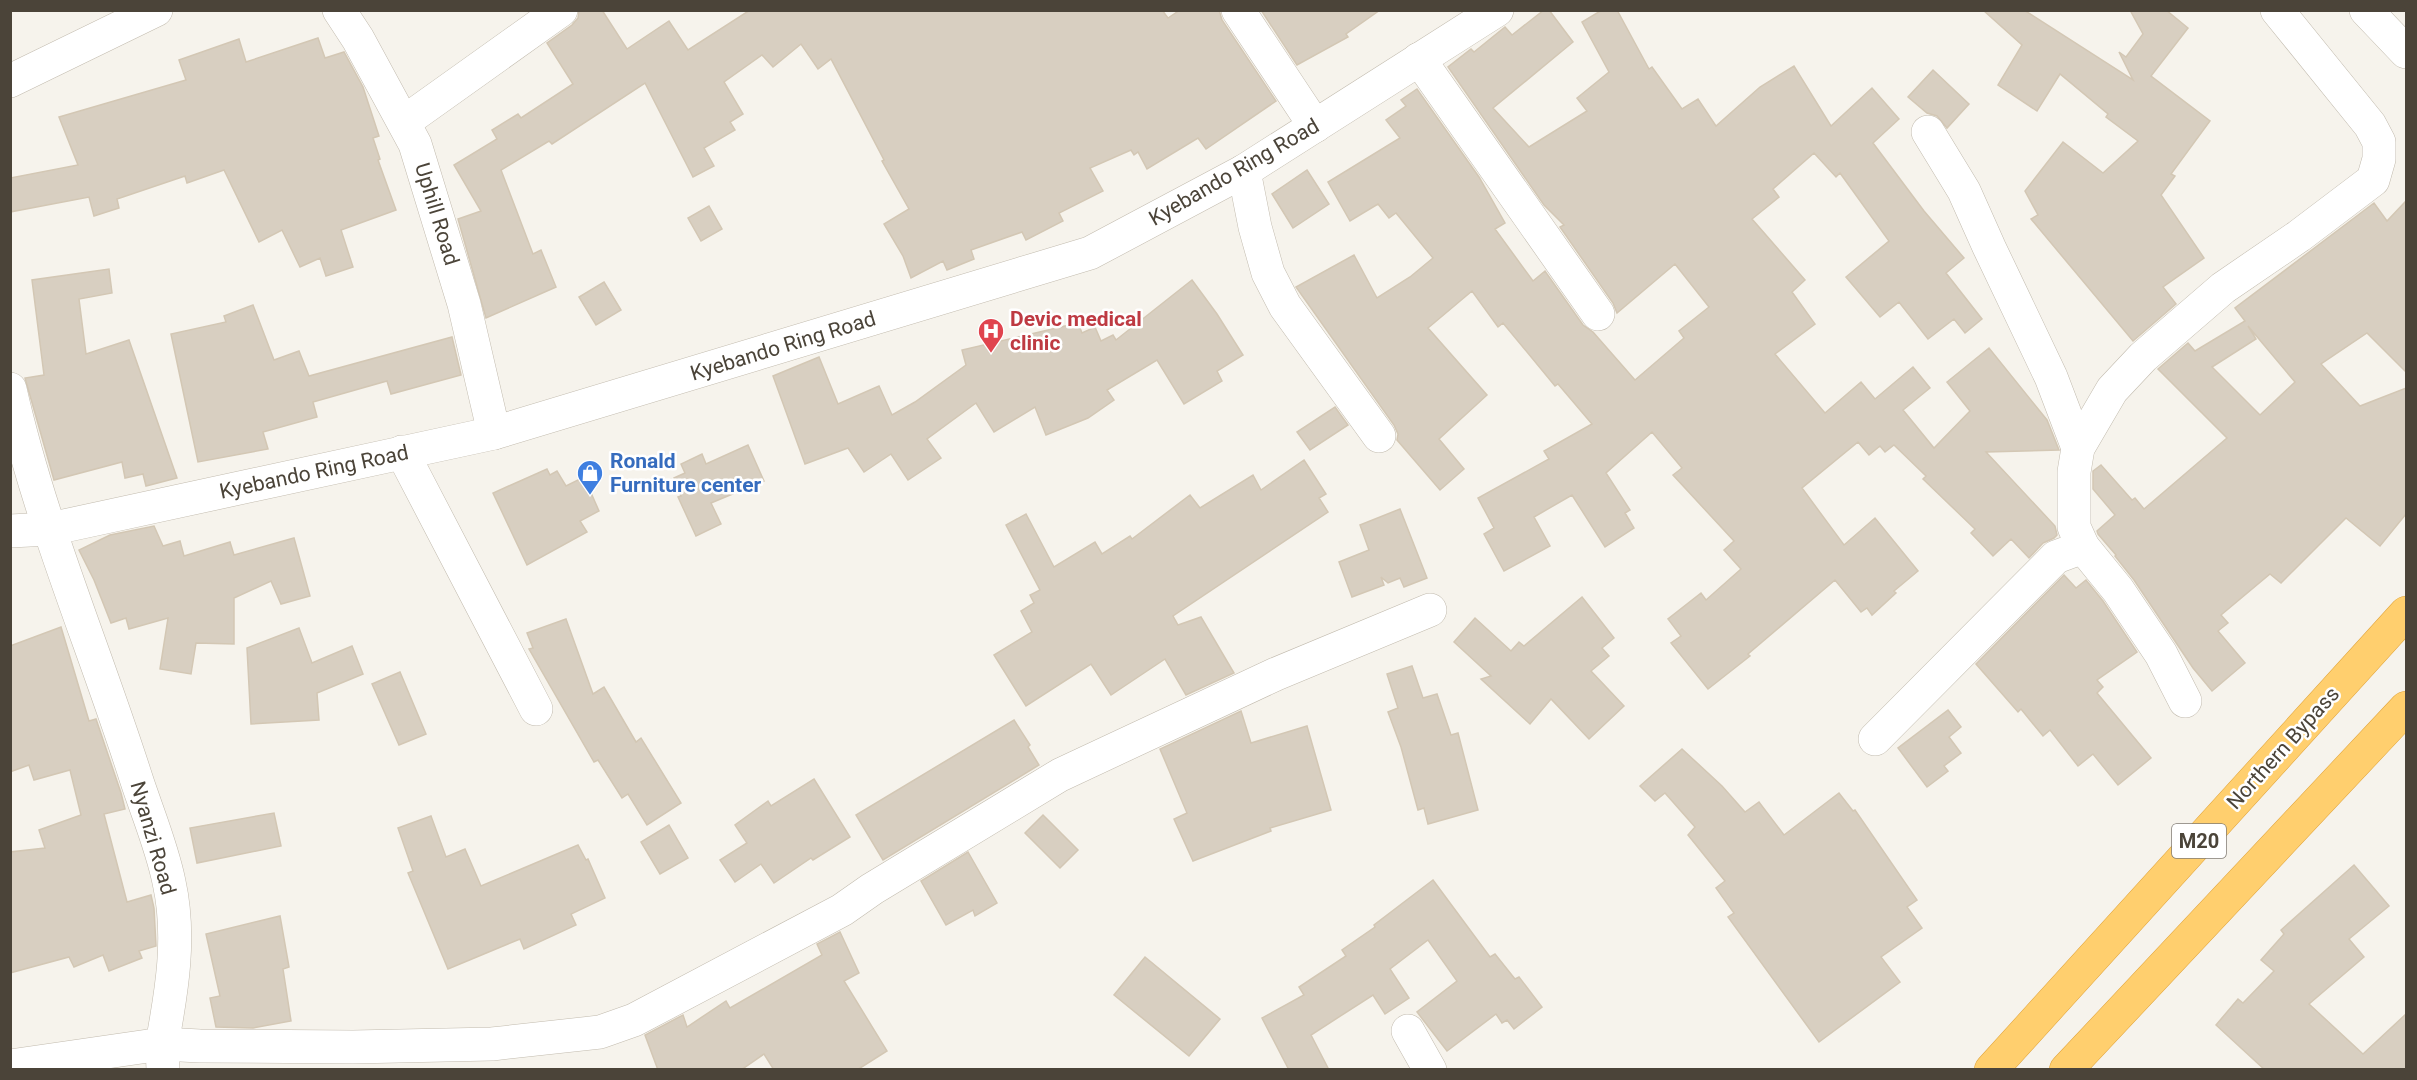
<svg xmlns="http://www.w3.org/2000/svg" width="2417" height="1080" font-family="Roboto,sans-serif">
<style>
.building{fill:#d8cfc1;stroke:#d3c7b4;stroke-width:1.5;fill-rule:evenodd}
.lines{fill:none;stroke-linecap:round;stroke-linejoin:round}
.minor-casing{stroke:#c2bbae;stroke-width:34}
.highway-casing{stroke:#e0a43c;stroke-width:34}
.minor{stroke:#fff;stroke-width:33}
.highway{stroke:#ffcf6e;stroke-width:33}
.labels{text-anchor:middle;stroke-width:5;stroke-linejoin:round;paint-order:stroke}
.shield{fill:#fff;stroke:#817c74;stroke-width:1.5}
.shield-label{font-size:20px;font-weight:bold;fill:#4b4439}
.street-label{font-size:21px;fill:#4b4439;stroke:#fff}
.health-label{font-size:21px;font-weight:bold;fill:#be3a42;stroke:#fff;text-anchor:start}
.shop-label{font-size:21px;font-weight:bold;fill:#366cbe;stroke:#fff;text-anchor:start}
</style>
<rect width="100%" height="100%" fill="#f6f3ec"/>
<!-- building -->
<g class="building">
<polygon points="579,10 602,10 627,49 669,21 688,50 750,10 1162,10 1168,18 1180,10 1219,10 1222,20 1276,101 1206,149 1198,138 1147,169 1138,152 1134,155 1131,150 1090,168 1103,191 1059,213 1063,221 1026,240 1022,232 971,250 974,259 947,270 943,261 911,278 903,256 884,224 909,209 882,161 884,160 831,59 818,69 801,44 773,67 762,55 724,82 743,114 730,122 735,130 704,148 714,166 693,177 645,83 552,144 549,141 501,170 533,254 541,250 556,287 486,318 458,219 481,211 454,165 497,139 492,130 518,114 521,118 573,84 547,43 572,25 578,18"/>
<polygon points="1261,10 1380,10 1346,34 1348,37 1297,65"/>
<polygon points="1544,10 1549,10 1573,42 1493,108 1529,147 1587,111 1577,98 1609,72 1582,22 1602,10 1617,10 1649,69 1652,67 1682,109 1698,99 1716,126 1760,87 1794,66 1831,126 1872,88 1899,119 1873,143 1924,211 1964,258 1946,273 1982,319 1965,333 1954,319 1928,339 1899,302 1880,317 1846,277 1889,241 1840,173 1836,177 1814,153 1773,189 1779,197 1752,219 1805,280 1792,292 1815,324 1775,354 1825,413 1861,382 1875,399 1913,367 1930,388 1903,410 1934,448 1970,411 1947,382 1989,348 2047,420 2059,450 1986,452 2055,526 2057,535 2054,538 2043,543 2029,558 2011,539 1993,556 1971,533 1975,529 1923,479 1926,476 1894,445 1885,452 1880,446 1869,455 1858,442 1802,488 1844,545 1875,518 1918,571 1894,591 1896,593 1872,615 1867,608 1861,612 1835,580 1748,654 1750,656 1708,689 1671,643 1681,636 1668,619 1701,593 1706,600 1741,569 1724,550 1734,541 1673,475 1682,468 1652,432 1606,473 1630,510 1625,513 1634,528 1605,547 1572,495 1534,517 1550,546 1504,571 1484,534 1494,528 1478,498 1549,459 1544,451 1592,424 1558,384 1555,386 1503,323 1498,327 1472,291 1428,328 1487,395 1439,439 1464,469 1440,490 1397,440 1398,434 1394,425 1296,287 1354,255 1377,298 1410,277 1433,258 1396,213 1389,218 1378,204 1350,221 1328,182 1400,138 1386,120 1406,106 1401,100 1417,89 1479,177 1505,223 1495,229 1533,281 1545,271 1583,325 1593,332 1635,380 1684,338 1679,331 1709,307 1675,264 1617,313 1613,303 1560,227 1564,225 1544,205 1448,67 1471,49 1474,52 1505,27 1512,35"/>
<polygon points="1983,10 2024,10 2133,80 2119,52 2126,57 2143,34 2130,10 2166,10 2188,28 2151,76 2210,121 2171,174 2175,176 2161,195 2204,258 2163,287 2176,304 2133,341 2031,219 2038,215 2025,191 2063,142 2103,173 2138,141 2106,117 2108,114 2060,74 2037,111 1998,85 2022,45"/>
<polygon points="318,38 325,58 344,52 363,87 379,136 373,138 380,159 378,160 396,210 341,230 353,267 326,276 320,258 300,267 282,230 259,242 224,170 187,183 185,176 117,199 119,208 94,216 89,197 10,212 10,178 78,165 59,117 186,80 179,60 239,39 246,62"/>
<polygon points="1933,70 1969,104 1947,128 1937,116 1927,113 1908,97"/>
<polygon points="1307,170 1329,204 1293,228 1272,194"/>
<path d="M2406,201v171l-39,-39 -46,31 39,42 46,-18v126l-26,32 -34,-28 -65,65 -11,-9 -49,41 7,8 -10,8 27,32 -33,28 -19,-23 -59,-88 -19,-24 1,-1 -18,-21 -1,-3 18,-16 -22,-26v-18l8,-6 31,35 3,-2 9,11 83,-71 -69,-69 30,-26 7,8 50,-30 -10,-13 139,-105 13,18zM2248,326l47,56 -35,33 -48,-48 44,-28z"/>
<polygon points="709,206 722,229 701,241 688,218"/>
<polygon points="109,269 112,293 79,299 86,354 129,340 177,478 146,486 143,474 125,478 122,462 54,480 25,378 44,375 32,280"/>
<polygon points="1192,280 1217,314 1243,355 1217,371 1222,381 1184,404 1157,360 1107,390 1114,400 1088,418 1046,435 1035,407 994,432 976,403 927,439 941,458 908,480 891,454 864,472 848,448 805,464 773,376 819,357 838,404 879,386 892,415 915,402 966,365 962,350 1078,323 1082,333 1095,327 1101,341 1113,335 1116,340"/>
<polygon points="604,282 621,310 596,325 579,297"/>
<polygon points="253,305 274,360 299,351 309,376 452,337 461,375 391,394 387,381 313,402 317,417 263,432 268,449 198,462 171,334 226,322 224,316"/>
<polygon points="1335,407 1348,425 1310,450 1297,432"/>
<polygon points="748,445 764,481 711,503 721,524 696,536 678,497 681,496 674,478 685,473 681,464 702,454 706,464"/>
<polygon points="1304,460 1326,494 1319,498 1328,512 1173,616 1178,625 1201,617 1234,673 1186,695 1165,659 1111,695 1091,664 1026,706 994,655 1032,632 1021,611 1034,603 1030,595 1040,590 1006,525 1026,514 1054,567 1095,542 1102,554 1130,536 1132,539 1190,495 1200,508 1253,475 1261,490"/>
<polygon points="547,469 550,475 557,471 566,486 584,477 599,511 580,521 587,532 527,565 493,493"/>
<polygon points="1400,509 1427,578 1404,587 1400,578 1388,583 1381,577 1384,585 1352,597 1339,562 1369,550 1360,525"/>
<polygon points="154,526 163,546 180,541 184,556 230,542 234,555 294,538 310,596 281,604 271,581 234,598 234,644 196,643 191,674 160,669 168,618 129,629 126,618 111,623 94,580 79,550 110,535"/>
<polygon points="2064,575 2076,588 2086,580 2103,601 2137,652 2097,680 2103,687 2097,693 2151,758 2118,785 2093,754 2078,766 2050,730 2043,736 2021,709 2018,712 1976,664"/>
<polygon points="1582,597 1614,638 1602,648 1609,656 1591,671 1624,706 1589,739 1551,699 1530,724 1481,679 1491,676 1454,642 1475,618 1511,651 1519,642 1524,646"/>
<polygon points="566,619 593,694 604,687 636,742 641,738 681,803 647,825 628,794 622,798 598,760 594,762 529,649 533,648 527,633"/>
<polygon points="61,627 89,721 96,719 121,793 125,809 104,814 127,902 151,895 154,908 156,946 139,951 142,958 109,971 103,955 74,967 69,957 10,973 10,852 45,848 39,830 81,815 70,770 34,780 29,765 10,772 10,646"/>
<polygon points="299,628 312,663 352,646 363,674 317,693 319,720 251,724 247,648"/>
<polygon points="1412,666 1423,698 1437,694 1451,735 1458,733 1478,810 1428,824 1424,808 1418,810 1401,747 1388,712 1398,708 1387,674"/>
<polygon points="400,672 426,734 399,745 372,684"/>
<polygon points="1948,710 1961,727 1949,737 1961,753 1944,766 1948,771 1927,787 1898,748"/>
<polygon points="1241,711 1251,743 1307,726 1331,810 1270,828 1271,831 1193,861 1174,819 1187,813 1160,749"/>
<polygon points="1014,720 1030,745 1028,747 1039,765 883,860 856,815"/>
<polygon points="1682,749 1722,786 1745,812 1759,802 1784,835 1839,793 1853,811 1855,810 1917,900 1907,907 1922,928 1881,957 1900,982 1819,1042 1728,917 1734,913 1716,888 1725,881 1688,835 1695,827 1665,793 1655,801 1640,786"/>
<polygon points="814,779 850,837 813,860 811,858 774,883 761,864 735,882 720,860 747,843 735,825 768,801 771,806"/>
<polygon points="274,813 281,846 197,863 190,828"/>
<polygon points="1043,815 1078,850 1060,868 1025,833"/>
<polygon points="431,816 446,857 465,849 481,886 578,845 586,860 588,859 605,898 571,914 576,925 524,949 520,939 448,969 408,873 413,871 398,828"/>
<polygon points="669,825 688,858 660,874 641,842"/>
<polygon points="968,852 997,903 975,916 973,910 946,925 921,881"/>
<polygon points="2354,865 2389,906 2349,939 2364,957 2309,1004 2363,1054 2406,1014 2406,1070 2265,1070 2216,1025 2238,999 2243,1003 2274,971 2261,960 2284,934 2281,930"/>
<polygon points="1433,880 1490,957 1495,954 1515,979 1519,977 1542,1007 1514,1029 1507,1020 1502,1023 1496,1014 1447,1051 1417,1012 1457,981 1428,940 1390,969 1409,998 1385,1014 1373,995 1311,1035 1329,1070 1289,1070 1262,1018 1304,995 1299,987 1346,956 1342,950 1375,927 1374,925"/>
<polygon points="280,916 289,967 283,969 291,1021 253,1028 216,1027 210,998 220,996 206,934"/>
<polygon points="840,932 859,973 844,981 887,1051 857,1070 774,1070 764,1054 741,1070 658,1070 645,1035 683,1015 687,1027 726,1001 730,1008 822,955 817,944"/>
<polygon points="1145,957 1220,1019 1189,1056 1114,995"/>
</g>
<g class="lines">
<!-- minor casing -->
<g class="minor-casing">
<g id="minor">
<polyline points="339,10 358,39 415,144 464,304 494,433"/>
<polyline points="1238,10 1315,126"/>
<polyline points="2366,10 2406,52"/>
<polyline points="1419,59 1598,314"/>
<polyline points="10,81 156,10"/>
<polyline points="404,122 561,10"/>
<polyline points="1928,132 1964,191 1989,247 2051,377 2078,448"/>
<polyline points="1244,171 1255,227 1268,273 1285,306 1379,436"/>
<path d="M10,389c30,134 85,260 126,389 11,34 26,69 33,104 12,54 3,108 -7,162l-152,22"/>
<polyline points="402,452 536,709"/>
<polyline points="10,531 50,529 494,433 1090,253 1244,171 1497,10"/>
<polyline points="2185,701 2161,654 2118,590 2083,547 2074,527 2074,472 2078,448 2112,390 2143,357 2223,288 2299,236 2373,180 2379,159 2379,142 2370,125 2277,10"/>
<polyline points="1875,739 2056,557 2083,547"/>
<polyline points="1408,1031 1430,1070"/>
<polyline points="163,1070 162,1044 200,1046 353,1047 492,1044 600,1032 634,1020 842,910 872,889 1060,775 1276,674 1430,610"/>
</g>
</g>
<!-- highway casing -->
<g class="highway-casing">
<g id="highway">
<polyline points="1991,1070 2406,613"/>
<polyline points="2066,1070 2406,708"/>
</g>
</g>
<!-- minor -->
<use href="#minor" class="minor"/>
<!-- highway -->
<use href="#highway" class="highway"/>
</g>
<!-- icons -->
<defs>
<g id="hospital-pin" transform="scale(1.35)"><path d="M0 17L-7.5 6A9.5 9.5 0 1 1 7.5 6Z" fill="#e0444e" stroke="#fff"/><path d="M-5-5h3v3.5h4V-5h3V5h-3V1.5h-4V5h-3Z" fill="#fff"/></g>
<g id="shop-pin" transform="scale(1.35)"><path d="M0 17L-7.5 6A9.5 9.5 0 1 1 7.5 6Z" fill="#3f7fe0" stroke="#fff"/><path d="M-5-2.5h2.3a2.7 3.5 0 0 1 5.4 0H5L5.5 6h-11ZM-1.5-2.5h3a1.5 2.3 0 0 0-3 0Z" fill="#fff"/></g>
</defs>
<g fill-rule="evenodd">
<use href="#hospital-pin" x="991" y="331"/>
<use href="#shop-pin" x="590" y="473"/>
</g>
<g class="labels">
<!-- shield labels -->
<rect class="shield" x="2172" y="824" width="54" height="34" rx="4.5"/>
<g class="shield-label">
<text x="2199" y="848">M20</text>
</g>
<!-- street labels -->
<g class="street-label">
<text transform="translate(1234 172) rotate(-30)" y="7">Kyebando Ring Road</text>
<text transform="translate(437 214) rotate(73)" y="7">Uphill Road</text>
<text transform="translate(783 346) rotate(-17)" y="7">Kyebando Ring Road</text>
<text transform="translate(314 472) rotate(-12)" y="7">Kyebando Ring Road</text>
<text transform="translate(2283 748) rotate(-48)" y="7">Northern Bypass</text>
<text transform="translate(153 838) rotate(74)" y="7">Nyanzi Road</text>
</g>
<!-- health labels -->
<g class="health-label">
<text x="1010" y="326">Devic medical<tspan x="1010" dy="24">clinic</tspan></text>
</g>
<!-- shop labels -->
<g class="shop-label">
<text x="610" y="468">Ronald<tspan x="610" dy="24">Furniture center</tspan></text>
</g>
</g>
<!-- border -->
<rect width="2417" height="1080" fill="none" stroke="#4b4439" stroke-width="24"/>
</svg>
